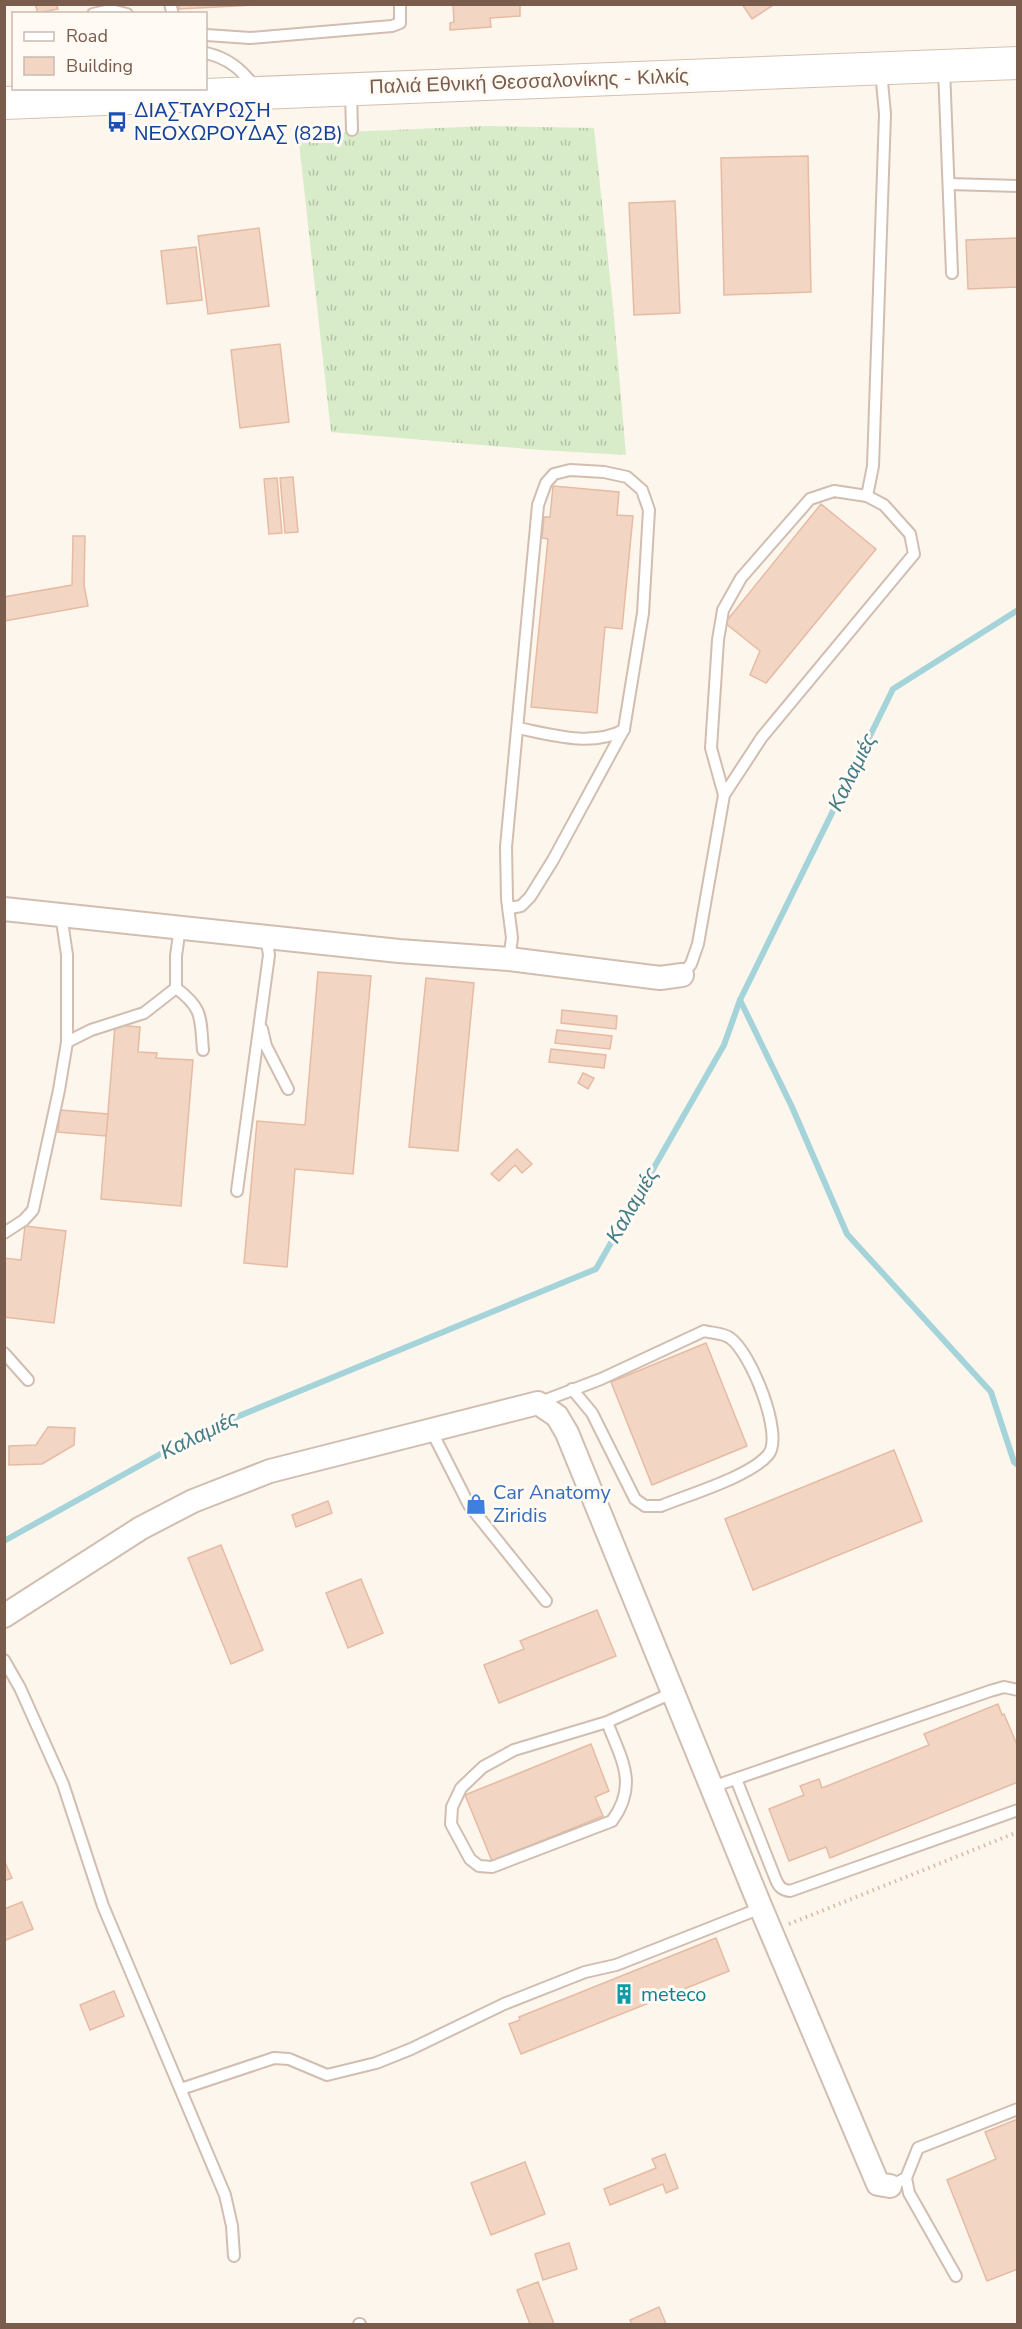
<svg xmlns="http://www.w3.org/2000/svg" width="1022" height="2329" font-family="'Nunito Sans',sans-serif">
<style>
.grass{fill:url(#grass-tufts)}
.lines{fill:none;stroke-linecap:round;stroke-linejoin:round}
.stream{stroke:#a5d3da;stroke-width:6}
.building{fill:#f3d5c3;stroke:#e6bba3;stroke-width:1.5}
.service-casing{stroke:#d1beb0;stroke-width:14}
.minor-casing{stroke:#d1beb0;stroke-width:26}
.secondary-casing{stroke:#d6c0b0;stroke-width:34}
.path{stroke:#d9b8a5;stroke-width:4;stroke-dasharray:1.5 4.5;stroke-linecap:butt}
.service{stroke:#fff;stroke-width:10}
.minor{stroke:#fff;stroke-width:22}
.secondary{stroke:#fff;stroke-width:32}
.labels{text-anchor:middle;stroke-width:6;stroke-linejoin:round;paint-order:stroke}
.street-label{font-size:20px;fill:#7a5c4d;stroke:#fffaf3}
.transit-label{font-size:20px;fill:#164399;stroke:#fffaf3;text-anchor:start}
.shop-label{font-size:20px;fill:#366cbe;stroke:#fffaf3;text-anchor:start}
.culture-label{font-size:20px;fill:#0d838f;stroke:#fffaf3;text-anchor:start}
.water-label{font-size:21px;font-style:italic;fill:#437c86;stroke:#fffaf3}
</style>
<defs>
<pattern id="grass-tufts" width="24" height="20" patternUnits="userSpaceOnUse" patternTransform="scale(1.5)"><rect width="24" height="20" fill="#d8ecc9"/><path d="M3 7l-1-3M5 7V3M7 7l1-3M15 17l-1-3M17 17v-4M19 17l1-3" fill="none" stroke="#b4c2a5"/></pattern>
</defs>
<rect width="100%" height="100%" fill="#fdf6ec"/>
<!-- grass -->
<polygon class="grass" points="487,126 594,128 613,306 626,455 540,450 331,432 298,134"/>
<g class="lines">
<!-- stream -->
<g class="stream">
<polyline points="740,1000 792,1107 847,1234 991,1392 1014,1462 1018,1465"/>
<polyline points="4,1541 200,1432 596,1269 724,1045 740,1000 893,689 1018,610"/>
</g>
</g>
<!-- building -->
<g class="building">
<polygon points="35,4 59,4 57,6 58,9 38,13"/>
<polygon points="179,4 276,4 179,9"/>
<polygon points="453,4 520,4 520,16 490,18 491,27 450,30 450,23 454,22"/>
<polygon points="742,4 775,4 752,19"/>
<polygon points="808,156 811,292 724,295 721,158"/>
<polygon points="675,201 680,313 634,315 629,203"/>
<polygon points="259,228 269,306 208,314 198,236"/>
<polygon points="1018,238 1018,287 968,289 966,240"/>
<polygon points="196,247 202,300 167,304 161,251"/>
<polygon points="280,344 289,422 240,428 231,350"/>
<polygon points="293,477 298,532 285,533 280,478"/>
<polygon points="277,478 282,533 269,534 264,479"/>
<polygon points="553,486 619,492 617,515 633,516 622,629 605,627 597,713 531,707 548,539 542,538 544,517 550,517"/>
<polygon points="821,504 876,549 766,683 750,675 760,651 725,623"/>
<polygon points="73,536 85,536 84,585 88,606 4,621 4,597 72,585"/>
<polygon points="318,972 371,976 353,1174 295,1169 287,1267 244,1263 257,1121 305,1125"/>
<polygon points="426,978 474,983 458,1151 409,1147"/>
<polygon points="562,1010 617,1016 616,1029 561,1023"/>
<polygon points="115,1025 140,1027 138,1052 157,1053 156,1058 193,1060 181,1206 101,1199"/>
<polygon points="557,1030 612,1036 610,1049 555,1043"/>
<polygon points="551,1049 606,1055 604,1068 549,1062"/>
<polygon points="583,1073 594,1078 588,1089 578,1083"/>
<polygon points="60,1110 108,1114 106,1136 58,1132"/>
<polygon points="517,1149 532,1164 522,1173 515,1165 499,1181 491,1174"/>
<polygon points="25,1226 66,1231 54,1323 4,1317 4,1258 21,1260"/>
<polygon points="706,1343 747,1446 652,1485 611,1382"/>
<polygon points="48,1427 75,1428 74,1445 42,1464 9,1465 9,1446 36,1445"/>
<polygon points="894,1450 922,1521 753,1590 725,1519"/>
<polygon points="328,1501 332,1513 296,1527 292,1515"/>
<polygon points="221,1545 263,1650 231,1664 188,1558"/>
<polygon points="361,1579 383,1633 348,1648 326,1593"/>
<polygon points="597,1610 616,1656 499,1703 484,1665 524,1649 520,1641"/>
<polygon points="998,1704 1002,1715 1004,1714 1018,1747 1018,1782 830,1858 826,1847 789,1861 769,1809 804,1795 800,1786 819,1779 822,1788 929,1745 924,1734"/>
<polygon points="591,1744 609,1791 595,1797 603,1816 492,1861 465,1795"/>
<polygon points="4,1860 12,1878 4,1881"/>
<polygon points="22,1902 33,1929 4,1941 4,1909"/>
<polygon points="716,1938 729,1971 521,2054 509,2024 520,2020 519,2017"/>
<polygon points="114,1991 124,2016 90,2030 80,2005"/>
<polygon points="1018,2119 1018,2269 987,2281 947,2180 996,2159 985,2132"/>
<polygon points="665,2154 678,2188 666,2193 663,2184 610,2205 604,2189 656,2168 652,2159"/>
<polygon points="525,2162 545,2214 491,2235 471,2183"/>
<polygon points="569,2243 577,2269 543,2280 535,2254"/>
<polygon points="538,2282 554,2324 530,2324 517,2290"/>
<polygon points="659,2307 666,2324 632,2324 630,2320"/>
</g>
<g class="lines">
<!-- service casing -->
<g class="service-casing">
<g id="service">
<polyline points="170,4 173,14"/>
<polyline points="93,14 111,10 127,14"/>
<polyline points="206,35 250,38 392,26 400,23 400,4"/>
<path d="M206,53c22,5 35,16 49,34"/>
<polyline points="944,69 952,273"/>
<polyline points="351,92 352,130"/>
<polyline points="949,184 1018,186"/>
<polyline points="867,496 873,466 885,114 881,71"/>
<path d="M518,728c34,7 74,19 106,2"/>
<path d="M180,927l-4,29v32c28,21 24,30 27,62"/>
<polyline points="509,959 512,938 507,899 506,847 538,505 546,483 554,474 570,470 604,472 627,477 642,490 649,510 643,613 624,729 553,860 530,897 521,906 510,908"/>
<polyline points="682,975 691,964 698,944 724,795 711,748 718,640 723,610 741,578 810,499 834,491 867,496 884,505 910,534 914,554 762,737 724,795"/>
<polyline points="262,1029 266,1046 288,1089"/>
<polyline points="67,1042 91,1030 144,1013 176,988"/>
<polyline points="237,1191 269,955 266,936"/>
<polyline points="4,1233 24,1220 33,1210 59,1090 67,1042 67,955 61,914"/>
<polyline points="4,1353 28,1380"/>
<path d="M538,1403l63,-24 103,-48c7,2 20,2 26,7 20,13 55,98 38,117 -19,22 -78,39 -107,51h-16l-10,-7 -43,-86 -20,-24"/>
<polyline points="431,1430 469,1505 546,1601"/>
<polyline points="4,1660 20,1688 63,1784 103,1906 225,2195 232,2226 234,2256"/>
<path d="M607,1722c14,37 32,62 5,99l-120,46 -13,-1 -9,-7 -19,-35 1,-17 9,-19 22,-21 31,-17 93,-28 65,-29"/>
<path d="M736,1779l40,101c3,7 6,10 14,11l228,-81"/>
<polyline points="712,1787 990,1691 1004,1687 1018,1690"/>
<polyline points="181,2089 274,2058 289,2059 327,2075 376,2063 411,2049 504,2004 585,1972 616,1965 761,1908"/>
<polyline points="906,2178 909,2193 956,2276"/>
<polyline points="890,2186 906,2178 918,2148 1018,2109"/>
<polyline points="359,2324 360,2324"/>
</g>
</g>
<!-- minor casing -->
<g class="minor-casing">
<g id="minor">
<polyline points="4,909 399,951 509,959 660,978 682,975"/>
<polyline points="4,1616 141,1528 193,1501 270,1471 538,1403 557,1416 567,1433 761,1908 878,2184 890,2186"/>
</g>
</g>
<!-- secondary casing -->
<g class="secondary-casing">
<polyline id="secondary" points="4,103 1018,63"/>
</g>
<!-- path -->
<polyline class="path" points="789,1924 1018,1832"/>
<!-- service -->
<use href="#service" class="service"/>
<!-- minor -->
<use href="#minor" class="minor"/>
<!-- secondary -->
<use href="#secondary" class="secondary"/>
</g>
<!-- icons -->
<defs>
<g id="bus-bare" transform="scale(1.62)"><path d="M-5-6H5V4H4V6H2V4H-2V6H-4V4H-5ZM-3.5-4V0h7V-4ZM-3.5 1.2v1.5H-2V1.2ZM2 1.2v1.5H3.5V1.2Z" fill="#1a4fb4" stroke="#fffaf3" stroke-width="2.5" paint-order="stroke"/></g>
<g id="shop-bare" transform="scale(1.62)"><path d="M-5-2.5h2.3a2.7 3.5 0 0 1 5.4 0H5L5.5 6h-11ZM-1.5-2.5h3a1.5 2.3 0 0 0-3 0Z" fill="#3f7fe0" stroke="#fffaf3" stroke-width="2.5" paint-order="stroke"/></g>
<g id="building-bare" transform="scale(1.62)"><path d="M-4-6H4V6H1V3H-1V6H-4ZM-2.5-4.3h1.7v1.8h-1.7ZM.8-4.3h1.7v1.8H.8ZM-2.5-1h1.7V.8h-1.7ZM.8-1h1.7V.8H.8Z" fill="#0f9aa8" stroke="#fffaf3" stroke-width="2.5" paint-order="stroke"/></g>
</defs>
<g fill-rule="evenodd">
<use href="#bus-bare" x="117" y="122"/>
<use href="#shop-bare" x="476" y="1504"/>
<use href="#building-bare" x="624" y="1994"/>
</g>
<g class="labels">
<!-- street labels -->
<g class="street-label">
<text transform="translate(529 81) rotate(-2)" y="7">Παλιά Εθνική Θεσσαλονίκης - Κιλκίς</text>
</g>
<!-- transit labels -->
<g class="transit-label">
<text x="134" y="117">ΔΙΑΣΤΑΥΡΩΣΗ<tspan x="134" dy="23">ΝΕΟΧΩΡΟΥΔΑΣ (82Β)</tspan></text>
</g>
<!-- shop labels -->
<g class="shop-label">
<text x="493" y="1499">Car Anatomy<tspan x="493" dy="23">Ziridis</tspan></text>
</g>
<!-- culture labels -->
<g class="culture-label">
<text x="641" y="2001">meteco</text>
</g>
<!-- water labels -->
<g class="water-label">
<text transform="translate(852 772) rotate(-64)" y="7">Καλαμιές</text>
<text transform="translate(632 1205) rotate(-60)" y="7">Καλαμιές</text>
<text transform="translate(199 1435) rotate(-26)" y="7">Καλαμιές</text>
</g>
</g>
<!-- border -->
<rect width="1022" height="2329" fill="none" stroke="#7a5c4d" stroke-width="12"/>
<!-- legend -->
<rect x="12" y="12" width="195" height="78" fill="#fffaf3" stroke="#cabbb1" stroke-width="1.5"/>
<rect x="24" y="32" width="30" height="9" fill="#ffffff" stroke="#cabbb1" stroke-width="1.5"/>
<text x="66" y="42" font-size="18" fill="#7a5c4d">Road</text>
<rect x="24" y="57" width="30" height="18" fill="#f3d5c3" stroke="#cabbb1" stroke-width="1.5"/>
<text x="66" y="72" font-size="18" fill="#7a5c4d">Building</text>
</svg>
